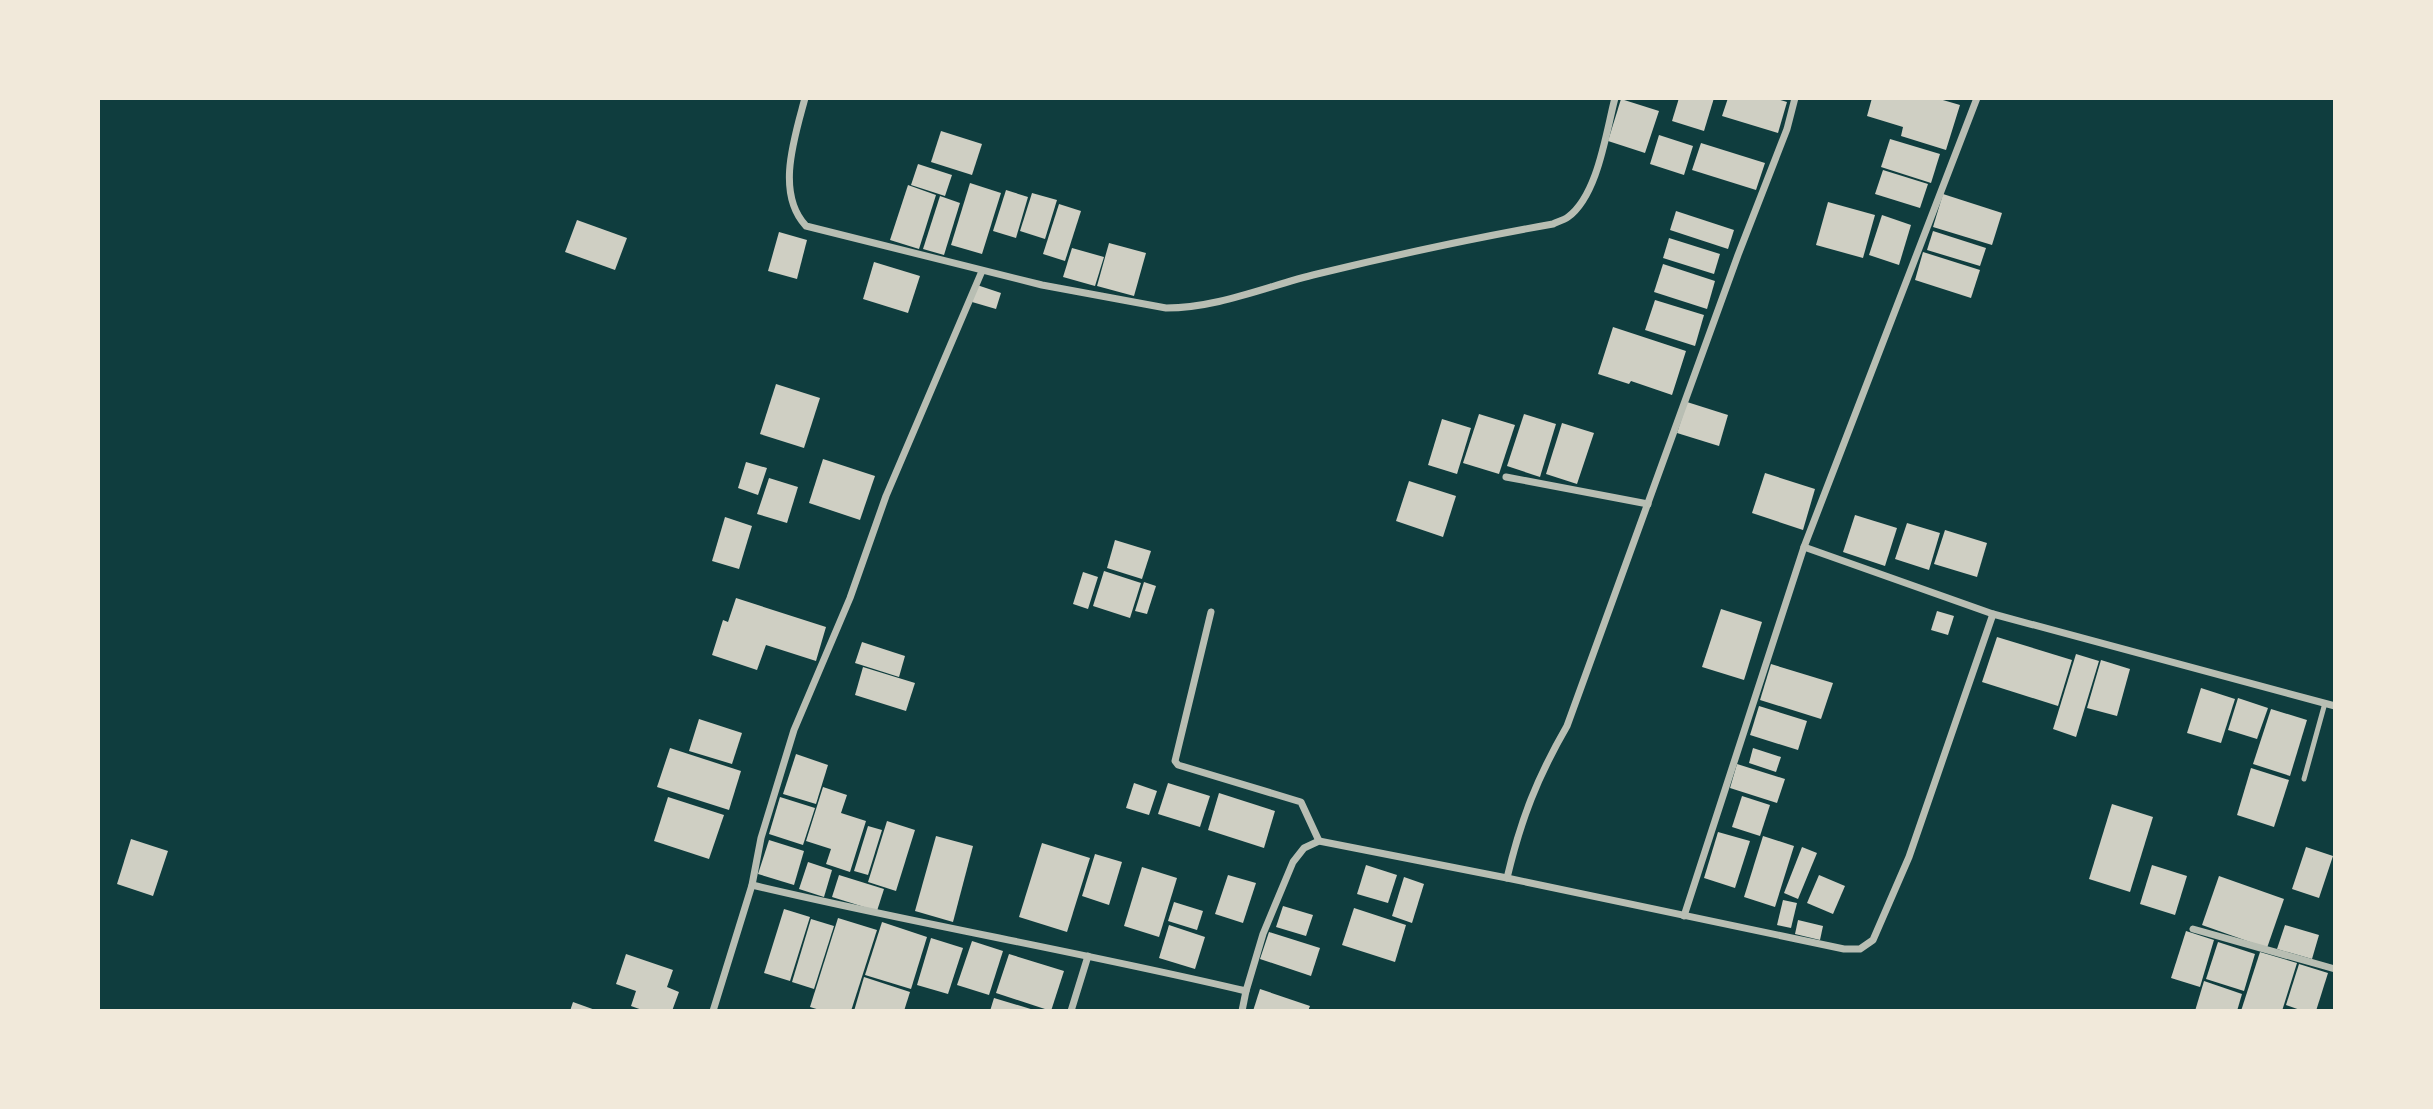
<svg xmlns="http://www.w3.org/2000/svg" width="2433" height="1109" font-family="'Noto Sans',sans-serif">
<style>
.building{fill:#cfcfc3}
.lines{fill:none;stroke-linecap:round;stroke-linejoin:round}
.service{stroke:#b8beb3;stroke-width:5}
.minor{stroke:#b8beb3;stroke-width:7}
</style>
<rect width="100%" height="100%" fill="#0f3d3e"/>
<!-- building -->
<g class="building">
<polygon points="1679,98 1714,98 1704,131 1672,121"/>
<polygon points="1728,98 1774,98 1787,102 1778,133 1722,116"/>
<polygon points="1872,98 1936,98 1960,105 1946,150 1901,136 1903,127 1867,116"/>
<polygon points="1621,99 1659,111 1645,153 1608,141"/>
<polygon points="941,131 982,144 972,175 931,162"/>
<polygon points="1659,135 1693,146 1684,175 1650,164"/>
<polygon points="1890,139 1940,154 1931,183 1881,167"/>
<polygon points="1701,143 1765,163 1756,190 1692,170"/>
<polygon points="918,164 952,175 945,196 911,185"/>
<polygon points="1883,170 1928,184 1920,208 1875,194"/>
<polygon points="970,183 1001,193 982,254 951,245"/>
<polygon points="908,185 936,195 919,249 890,240"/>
<polygon points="1006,190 1028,197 1016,238 993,231"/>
<polygon points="1032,193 1057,200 1045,239 1020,231"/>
<polygon points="1943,194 2002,213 1992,245 1933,227"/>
<polygon points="940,196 960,203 944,255 923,249"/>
<polygon points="1828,202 1875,215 1863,258 1816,245"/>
<polygon points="1059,204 1081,211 1065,261 1043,254"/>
<polygon points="1676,211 1734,230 1728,249 1670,230"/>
<polygon points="1882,215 1911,225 1899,265 1869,255"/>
<polygon points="577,220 627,238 615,270 565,252"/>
<polygon points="1933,231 1986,248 1980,266 1927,250"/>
<polygon points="779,232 807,240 797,279 768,271"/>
<polygon points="1669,238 1720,254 1714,274 1663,258"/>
<polygon points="1109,243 1146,253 1134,296 1097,286"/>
<polygon points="1072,248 1104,257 1095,286 1063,277"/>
<polygon points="1923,252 1980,270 1971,298 1915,280"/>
<polygon points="874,262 920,276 908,313 863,299"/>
<polygon points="1663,264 1715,281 1707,309 1654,292"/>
<polygon points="977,285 1001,293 996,309 972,302"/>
<polygon points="1655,300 1704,315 1695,346 1645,330"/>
<polygon points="1613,327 1686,351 1672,395 1631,381 1629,384 1598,374"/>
<polygon points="776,384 820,398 804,448 760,434"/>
<polygon points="1687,402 1728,415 1719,446 1677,433"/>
<polygon points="1479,414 1515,425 1499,474 1463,463"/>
<polygon points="1524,414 1556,424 1540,477 1507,466"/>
<polygon points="1442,419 1471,428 1457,474 1428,465"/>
<polygon points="1562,423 1594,433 1577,484 1546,474"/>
<polygon points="823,459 875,476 860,520 809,503"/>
<polygon points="746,462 767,468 758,495 738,488"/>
<polygon points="1765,473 1815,489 1803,530 1752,513"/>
<polygon points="769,478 798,487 787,523 757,514"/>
<polygon points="1409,481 1456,496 1443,537 1396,521"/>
<polygon points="1855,515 1897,528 1885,566 1843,552"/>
<polygon points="725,517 752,526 739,569 712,561"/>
<polygon points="1907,523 1940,533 1929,570 1895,559"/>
<polygon points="1945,530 1987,543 1977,577 1934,564"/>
<polygon points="1115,540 1151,551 1142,579 1107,568"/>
<polygon points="1104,571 1141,583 1130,618 1093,606"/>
<polygon points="1083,572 1098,577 1088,609 1073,604"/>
<polygon points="1144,582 1156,586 1147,614 1135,611"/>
<polygon points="736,598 826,627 816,661 766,645 757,670 712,655 723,620 728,622"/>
<polygon points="1721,609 1762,622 1744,680 1702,667"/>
<polygon points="1937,611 1954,616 1948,635 1931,630"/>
<polygon points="1997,637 2072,660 2058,706 1982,682"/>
<polygon points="862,642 905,656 899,677 855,663"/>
<polygon points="2076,654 2099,661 2076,737 2053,729"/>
<polygon points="2101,660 2130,669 2117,716 2087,708"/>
<polygon points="1771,664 1833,683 1821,719 1760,700"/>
<polygon points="863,667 915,683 906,711 855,695"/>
<polygon points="2201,688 2235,699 2221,743 2187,733"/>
<polygon points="2238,698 2268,708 2257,739 2228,730"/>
<polygon points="1759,706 1807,721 1798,750 1750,735"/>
<polygon points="2271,709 2307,720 2290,776 2253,764"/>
<polygon points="699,719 742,733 732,764 689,751"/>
<polygon points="670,748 741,771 729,810 657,787"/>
<polygon points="1753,748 1781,757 1776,772 1749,763"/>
<polygon points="796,754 828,765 816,804 783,794"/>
<polygon points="1737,764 1785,779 1777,803 1730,788"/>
<polygon points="2251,768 2289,780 2274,827 2237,815"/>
<polygon points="1134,783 1157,791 1149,815 1126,808"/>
<polygon points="1168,783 1210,796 1200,827 1158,814"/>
<polygon points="823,787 847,795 841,813 866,821 850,872 826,864 831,849 806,841"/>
<polygon points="1219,793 1275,811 1264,848 1208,830"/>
<polygon points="1742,796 1770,805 1760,836 1732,827"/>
<polygon points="668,797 724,815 709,859 654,841"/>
<polygon points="780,797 815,808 803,845 769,834"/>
<polygon points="2112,804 2153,817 2130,892 2089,879"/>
<polygon points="887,821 915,830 896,891 868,882"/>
<polygon points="868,826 882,830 868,875 854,871"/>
<polygon points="1718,832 1750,841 1735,888 1704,878"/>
<polygon points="936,836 973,846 953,922 915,911"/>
<polygon points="1763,836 1794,846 1775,907 1744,897"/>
<polygon points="131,839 168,851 153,896 117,884"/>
<polygon points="769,840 804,851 794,885 758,874"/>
<polygon points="1042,843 1090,858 1067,932 1019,917"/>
<polygon points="1802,847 1817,853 1798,899 1784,893"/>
<polygon points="2306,847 2333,856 2319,898 2292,889"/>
<polygon points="1095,854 1122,862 1109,905 1082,896"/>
<polygon points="808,862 832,870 824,897 799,889"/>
<polygon points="1366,865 1397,875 1388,903 1357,894"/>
<polygon points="2152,865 2187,876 2175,915 2140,904"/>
<polygon points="1142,867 1177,878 1159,937 1124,926"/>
<polygon points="839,875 884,889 877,911 832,897"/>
<polygon points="1228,875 1256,883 1243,923 1215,914"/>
<polygon points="1819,875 1845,886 1833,914 1807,903"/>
<polygon points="2219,876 2284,899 2267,948 2202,925"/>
<polygon points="1404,877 1424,884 1412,923 1392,916"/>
<polygon points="1783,900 1797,903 1791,928 1777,925"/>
<polygon points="1174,902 1203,911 1197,930 1168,921"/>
<polygon points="1283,906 1313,915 1306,936 1276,927"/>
<polygon points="1354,908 1406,925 1395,962 1342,945"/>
<polygon points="784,909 810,917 790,981 764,973"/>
<polygon points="838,918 877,930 851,1011 823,1011 810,1007"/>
<polygon points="811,919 834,926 814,989 792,982"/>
<polygon points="1798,920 1823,926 1820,940 1795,934"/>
<polygon points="882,922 927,937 911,989 865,975"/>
<polygon points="1169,925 1205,937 1195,969 1159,958"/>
<polygon points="2285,925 2319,935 2312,959 2277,949"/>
<polygon points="2186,931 2214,940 2200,987 2171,978"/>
<polygon points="1269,932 1320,948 1311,976 1260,959"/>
<polygon points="931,938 963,948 948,994 917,985"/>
<polygon points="972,941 1003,951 989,995 957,985"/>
<polygon points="2218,942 2255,954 2244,991 2206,979"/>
<polygon points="2260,952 2297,963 2282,1011 2241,1011"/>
<polygon points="626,954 673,970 667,987 679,992 672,1011 645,1011 631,1006 636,991 616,984"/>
<polygon points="1009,954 1064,971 1051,1011 996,993"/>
<polygon points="2299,964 2328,973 2316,1011 2303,1011 2286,1005"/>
<polygon points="864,977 910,992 904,1011 854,1011"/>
<polygon points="2204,981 2242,994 2237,1011 2195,1011"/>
<polygon points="1260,989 1310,1006 1308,1011 1253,1011"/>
<polygon points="994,998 1034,1010 1034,1011 990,1011"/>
<polygon points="573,1002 598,1011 570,1011"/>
</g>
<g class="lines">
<!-- service -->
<polyline class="service" points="2304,779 2325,703"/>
<!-- minor -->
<g class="minor">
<path d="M805,98c-10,38 -30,95 1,128l236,59 124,23c52,0 101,-22 151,-34 78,-19 157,-36 236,-50 4,-2 11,-4 15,-7 30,-22 38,-85 47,-119"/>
<polyline points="1506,477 1648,504"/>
<polyline points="1804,547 1993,614"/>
<polyline points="1211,612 1175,761 1178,765 1301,802 1319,841"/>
<path d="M1507,878c14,-59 30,-100 60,-152l171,-471 49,-126 8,-31"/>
<path d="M752,885c164,39 330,67 494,106l17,-57 30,-72 11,-14 15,-7 188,37 337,71h16l13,-9 36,-83 84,-243 342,92"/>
<polyline points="1684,916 1804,547 1977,98"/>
<polyline points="2193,929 2335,969"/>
<polyline points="713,1011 752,885 761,838 794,730 850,598 886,496 982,271"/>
<polyline points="1071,1011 1088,956"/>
<polyline points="1242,1011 1246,991"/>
</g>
</g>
<!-- border -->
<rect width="2433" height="1109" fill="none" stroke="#f1e9da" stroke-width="200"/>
</svg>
